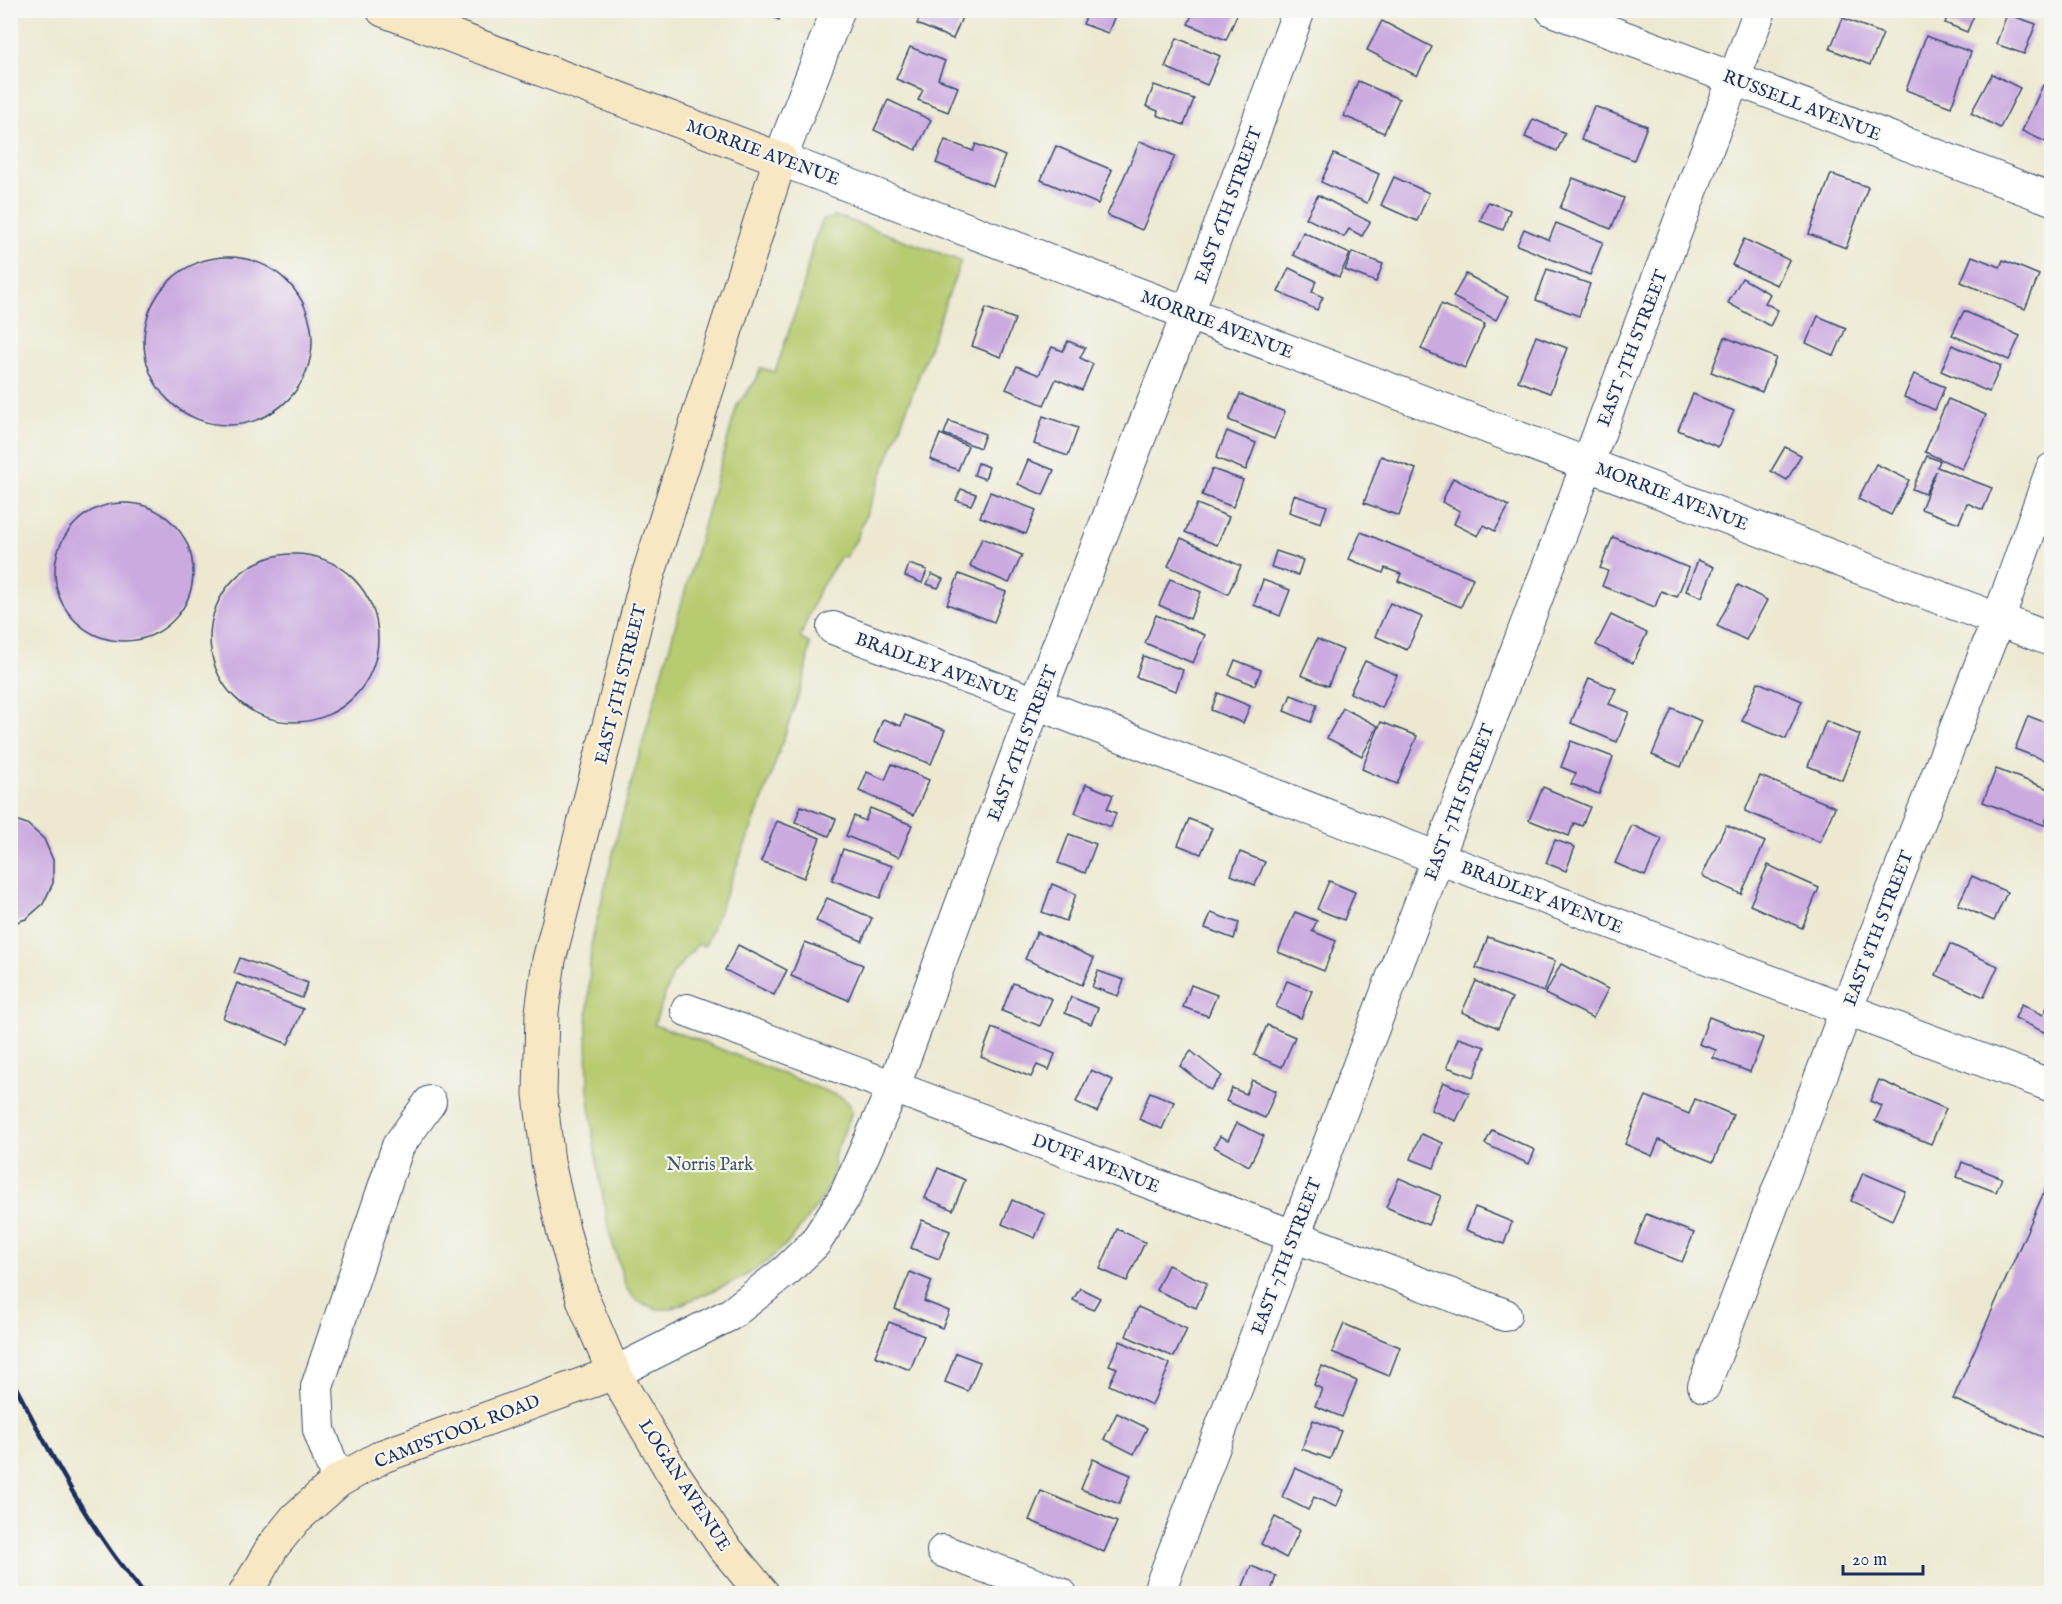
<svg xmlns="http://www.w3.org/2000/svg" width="2062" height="1604" font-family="'IM FELL English',serif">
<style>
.green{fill:#b7cb6f;stroke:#697d66;stroke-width:1.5}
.building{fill:#cbaae0}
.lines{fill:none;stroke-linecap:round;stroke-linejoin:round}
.minor-casing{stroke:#3a4b6f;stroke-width:34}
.tertiary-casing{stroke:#3a4b6f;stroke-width:35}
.secondary-casing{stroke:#3a4b6f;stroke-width:35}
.minor{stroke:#fff;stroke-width:32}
.tertiary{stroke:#fff;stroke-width:33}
.secondary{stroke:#f8e7c3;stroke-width:33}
.rail{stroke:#1b2f5e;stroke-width:4.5}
.labels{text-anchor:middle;stroke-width:4.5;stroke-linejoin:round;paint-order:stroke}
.street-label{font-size:18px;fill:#1b2f5e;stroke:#f6f6f2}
.park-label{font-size:18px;fill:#425662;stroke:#f6f6f2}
</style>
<rect width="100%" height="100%" fill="#f6f6f2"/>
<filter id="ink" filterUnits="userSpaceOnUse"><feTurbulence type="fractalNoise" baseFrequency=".0167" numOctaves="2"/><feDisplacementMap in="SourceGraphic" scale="12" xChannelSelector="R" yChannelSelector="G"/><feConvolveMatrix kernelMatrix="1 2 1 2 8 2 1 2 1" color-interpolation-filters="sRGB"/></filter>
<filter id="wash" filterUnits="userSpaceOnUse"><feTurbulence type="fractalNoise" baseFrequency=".008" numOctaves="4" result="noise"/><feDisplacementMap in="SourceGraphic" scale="24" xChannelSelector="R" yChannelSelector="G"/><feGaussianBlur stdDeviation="1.35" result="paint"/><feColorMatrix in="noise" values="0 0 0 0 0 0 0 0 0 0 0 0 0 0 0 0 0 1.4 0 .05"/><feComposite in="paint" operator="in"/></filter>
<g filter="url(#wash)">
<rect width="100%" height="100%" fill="#ede9d1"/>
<!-- green -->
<polygon class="green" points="835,217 843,218 961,261 899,430 857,538 846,557 841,556 818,592 800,638 810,644 804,679 761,804 705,946 698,944 672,975 654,1025 693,1038 843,1098 849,1104 852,1112 834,1156 835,1171 823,1198 788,1243 765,1263 740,1279 670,1309 657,1309 637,1301 626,1288 609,1231 595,1151 588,1089 587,1028 591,945 620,824 737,405 755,382 761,368 775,372 802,292 813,243 823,220"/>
<g id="blocks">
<!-- building -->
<g class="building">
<polygon points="759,10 783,10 779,20"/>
<polygon points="923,10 965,10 953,39 917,24"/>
<polygon points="1089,10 1117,10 1108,33 1083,24"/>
<polygon points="1194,10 1239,10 1226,40 1188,24"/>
<polygon points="1950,10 1968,10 1975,13 1967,32 1945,23"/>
<polygon points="2007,14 2036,24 2024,54 1996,44"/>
<polygon points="1843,18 1883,34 1870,65 1830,49"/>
<polygon points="1382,21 1432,47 1417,76 1367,50"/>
<polygon points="1926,36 1971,52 1951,107 1906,90"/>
<polygon points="1177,38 1220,56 1207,85 1165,67"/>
<polygon points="910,47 945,61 938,79 958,87 948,112 918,100 923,90 896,79"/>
<polygon points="1992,74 2020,88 2000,128 1971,113"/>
<polygon points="1358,81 1399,99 1384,133 1344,116"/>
<polygon points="1154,85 1194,99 1184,125 1157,115 1158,111 1146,106"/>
<polygon points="2043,85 2052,88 2052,130 2046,142 2022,131"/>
<polygon points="888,100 931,120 916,150 874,130"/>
<polygon points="1594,106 1647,126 1634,160 1581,140"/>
<polygon points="1533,119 1565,133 1557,151 1525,137"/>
<polygon points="945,140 973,151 976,144 1005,156 993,186 936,163"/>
<polygon points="1140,141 1175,156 1142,230 1107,215"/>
<polygon points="1056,146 1112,170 1098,204 1041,180"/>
<polygon points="1334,154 1379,174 1367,203 1321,182"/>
<polygon points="1831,174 1868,187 1846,248 1809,234"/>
<polygon points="1394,177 1429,193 1417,221 1381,205"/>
<polygon points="1573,178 1624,198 1611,229 1560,208"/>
<polygon points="1318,195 1370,222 1362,236 1349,229 1344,237 1306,218"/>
<polygon points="1488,202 1510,210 1503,230 1480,221"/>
<polygon points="1556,223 1603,242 1590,275 1517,245 1524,229 1549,240"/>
<polygon points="1303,232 1350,254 1339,277 1293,255"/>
<polygon points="1744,239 1789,260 1777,285 1732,265"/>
<polygon points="1352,252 1383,264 1376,282 1345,270"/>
<polygon points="1972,256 2000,267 2003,260 2039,275 2025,309 1961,282"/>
<circle cx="228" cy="341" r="84"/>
<polygon points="1289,268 1316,281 1312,292 1323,297 1317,310 1278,292"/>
<polygon points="1547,269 1590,284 1579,316 1536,300"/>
<polygon points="1466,274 1508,297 1496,320 1453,297"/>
<polygon points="1742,278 1770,294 1765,303 1778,310 1770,326 1728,303"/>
<polygon points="1441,304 1485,324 1465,368 1421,349"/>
<polygon points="986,308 1015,319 1001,357 972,346"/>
<polygon points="1964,311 2020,336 2009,360 1952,335"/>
<polygon points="1818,316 1846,328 1834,356 1806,343"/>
<polygon points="1536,336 1567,348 1550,393 1518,381"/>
<polygon points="1725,337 1776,358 1762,392 1711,372"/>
<polygon points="1068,341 1085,348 1080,358 1093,364 1082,390 1056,379 1044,405 1006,389 1017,366 1039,375 1052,347 1063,351"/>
<polygon points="1952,345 2001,366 1989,392 1941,371"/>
<polygon points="1914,374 1945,387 1935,410 1904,397"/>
<polygon points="1240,394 1285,412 1274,439 1229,420"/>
<polygon points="1693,394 1734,411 1718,447 1678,430"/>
<polygon points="1948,399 1986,415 1962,469 1925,452"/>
<polygon points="1043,416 1078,428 1068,456 1034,444"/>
<polygon points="949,421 985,434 980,448 944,434"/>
<polygon points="1227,431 1256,443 1246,470 1216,458"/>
<polygon points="940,434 968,446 958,470 930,459"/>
<polygon points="1785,447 1801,455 1787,480 1771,471"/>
<polygon points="1381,456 1416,469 1399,516 1364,503"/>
<polygon points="1927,456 1940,461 1937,467 1992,488 1983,510 1967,503 1959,523 1921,509 1936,471 1925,494 1912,489"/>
<polygon points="1028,460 1054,470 1043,495 1018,484"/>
<polygon points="978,463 989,467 985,479 974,475"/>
<polygon points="1876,464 1909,480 1891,515 1858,499"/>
<polygon points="1212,469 1243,480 1233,507 1202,495"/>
<polygon points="1453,478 1509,506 1495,531 1484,525 1478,536 1454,524 1460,511 1442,502"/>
<polygon points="961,489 976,494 971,505 956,500"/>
<polygon points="990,492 1036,510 1026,534 980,517"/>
<polygon points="1294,495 1327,506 1321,523 1289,512"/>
<circle cx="124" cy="572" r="69"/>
<polygon points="1197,504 1229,517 1217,545 1185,532"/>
<polygon points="1361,532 1473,578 1461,607 1398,581 1401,574 1385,568 1383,573 1349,559"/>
<polygon points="1613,537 1689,568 1677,597 1661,591 1655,607 1602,586 1608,571 1600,568"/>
<polygon points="982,538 1022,555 1009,583 970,566"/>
<polygon points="1181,538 1241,566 1228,594 1168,566"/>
<polygon points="1276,551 1303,560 1298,575 1271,567"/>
<circle cx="294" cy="638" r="84"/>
<polygon points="1698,560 1714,567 1702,597 1686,591"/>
<polygon points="909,564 927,570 922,583 905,576"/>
<polygon points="932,574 943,579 938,588 927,584"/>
<polygon points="959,574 1006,592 994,622 947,604"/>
<polygon points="1170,579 1201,592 1190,619 1159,605"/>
<polygon points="1263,580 1290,590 1280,616 1254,605"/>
<polygon points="1738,585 1767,600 1746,640 1717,626"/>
<polygon points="1390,603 1422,617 1407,650 1375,636"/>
<polygon points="1156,615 1205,635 1193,663 1145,643"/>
<polygon points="1611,615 1647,633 1633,663 1596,645"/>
<polygon points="1317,639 1343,650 1328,686 1301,675"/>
<polygon points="1143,656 1183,670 1176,691 1136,677"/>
<polygon points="1235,660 1261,670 1255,685 1229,675"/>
<polygon points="1365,661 1397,675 1382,708 1350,693"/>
<polygon points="1589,678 1616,689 1609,704 1629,712 1617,742 1571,723"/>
<polygon points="1758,682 1802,701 1786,739 1742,721"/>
<polygon points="1218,693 1250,706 1243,723 1211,710"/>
<polygon points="1291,695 1317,705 1311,722 1284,711"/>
<polygon points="1343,708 1378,726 1362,756 1327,738"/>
<polygon points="1672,708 1701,721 1681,767 1652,755"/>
<polygon points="905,715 945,730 931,764 874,742 883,719 901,726"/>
<polygon points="2028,716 2052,725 2052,763 2015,749"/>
<polygon points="1826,721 1860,735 1842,780 1808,766"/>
<polygon points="1381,722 1417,736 1397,784 1362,769"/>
<polygon points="1571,741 1613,757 1599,794 1571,784 1576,773 1561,767"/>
<polygon points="892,764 929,780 914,815 859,791 867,772 885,780"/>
<polygon points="1996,769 2052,790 2052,805 2044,825 1983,802"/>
<polygon points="1760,776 1835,807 1820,842 1745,811"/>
<polygon points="1086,784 1113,795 1107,809 1116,813 1111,827 1075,813"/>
<polygon points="1543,787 1590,807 1582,826 1574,823 1569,836 1529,820"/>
<polygon points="801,806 836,819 829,836 795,822"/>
<polygon points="870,808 912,825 899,857 846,836 854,816 865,821"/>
<polygon points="10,818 27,824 44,839 53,860 53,883 43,904 26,919 10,924"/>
<polygon points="1189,819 1212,828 1201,854 1178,845"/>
<polygon points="777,821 820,838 804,878 761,861"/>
<polygon points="1632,825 1662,839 1645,876 1615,863"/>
<polygon points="1726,825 1765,842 1741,894 1702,876"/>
<polygon points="1069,834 1096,844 1085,873 1058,863"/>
<polygon points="1555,840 1575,847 1566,871 1546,863"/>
<polygon points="843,849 892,866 880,898 832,880"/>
<polygon points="1240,852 1265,862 1255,885 1231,875"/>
<polygon points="1768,865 1819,888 1802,928 1750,905"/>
<polygon points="1972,876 2007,892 1994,921 1958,905"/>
<polygon points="1329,881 1355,892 1344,920 1317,909"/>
<polygon points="1052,884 1076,894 1066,921 1042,912"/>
<polygon points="827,898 872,918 862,941 816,921"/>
<polygon points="1295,912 1317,921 1312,931 1336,941 1324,971 1278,952"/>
<polygon points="1211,913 1239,923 1234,939 1205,928"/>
<polygon points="1037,932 1094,958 1082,985 1025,959"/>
<polygon points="1488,937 1555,961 1544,992 1476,968"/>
<polygon points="805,942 863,965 848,1000 791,976"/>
<polygon points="1950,944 1998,966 1984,997 1936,975"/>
<polygon points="738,945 787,970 774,995 725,970"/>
<polygon points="240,958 308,983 302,998 234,973"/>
<polygon points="1561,964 1608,989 1593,1018 1545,994"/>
<polygon points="1098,971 1124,980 1118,996 1092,987"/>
<polygon points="1287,981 1312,991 1301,1018 1276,1007"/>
<polygon points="1476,981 1512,998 1498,1028 1462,1012"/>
<polygon points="237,983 303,1009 288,1044 223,1018"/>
<polygon points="1013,983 1052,999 1040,1026 1002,1011"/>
<polygon points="1191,985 1217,995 1208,1016 1183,1007"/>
<polygon points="1071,997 1098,1008 1091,1024 1065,1013"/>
<polygon points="2022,1004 2043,1015 2048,1005 2052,1007 2052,1036 2015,1018"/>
<polygon points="1709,1017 1763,1038 1750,1072 1713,1058 1716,1050 1699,1044"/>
<polygon points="1267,1025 1295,1037 1282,1067 1254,1055"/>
<polygon points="992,1028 1055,1054 1049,1070 1037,1065 1031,1077 981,1057"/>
<polygon points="1458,1038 1485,1047 1474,1077 1447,1067"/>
<polygon points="1191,1051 1222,1076 1210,1090 1180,1066"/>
<polygon points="1091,1070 1113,1080 1097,1112 1076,1102"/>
<polygon points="1252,1080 1276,1091 1265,1118 1226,1101 1232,1088 1246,1094"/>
<polygon points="1879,1080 1946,1109 1931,1144 1875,1121 1882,1106 1870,1101"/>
<polygon points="1443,1082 1469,1093 1456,1121 1431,1110"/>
<polygon points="1150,1092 1174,1102 1162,1129 1139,1119"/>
<polygon points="1646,1096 1689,1114 1695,1099 1733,1115 1713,1162 1659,1140 1652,1156 1625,1144"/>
<polygon points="1237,1123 1264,1136 1249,1166 1214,1147 1220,1136 1228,1140"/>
<polygon points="1492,1130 1535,1150 1529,1164 1485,1144"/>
<polygon points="1421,1134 1443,1143 1434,1168 1411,1159"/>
<polygon points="1962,1162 2002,1178 1996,1192 1957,1177"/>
<polygon points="938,1168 965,1180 953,1210 925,1198"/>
<polygon points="1863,1173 1905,1191 1892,1220 1851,1201"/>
<polygon points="2052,1174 2052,1441 1953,1399"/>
<polygon points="1399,1178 1441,1196 1428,1225 1386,1207"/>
<polygon points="1012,1200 1045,1214 1035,1238 1002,1224"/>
<polygon points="1475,1207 1512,1222 1504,1244 1466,1230"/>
<polygon points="1646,1214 1694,1233 1682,1262 1635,1243"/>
<polygon points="922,1220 950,1231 939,1259 911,1248"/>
<polygon points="1117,1229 1145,1242 1127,1281 1100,1269"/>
<polygon points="1168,1265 1207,1283 1196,1308 1156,1290"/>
<polygon points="910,1272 932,1281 924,1301 949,1311 942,1328 895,1309"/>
<polygon points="1080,1288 1100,1298 1093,1310 1073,1300"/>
<polygon points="1138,1307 1187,1329 1174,1357 1126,1336"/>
<polygon points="889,1322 924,1336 910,1370 875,1356"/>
<polygon points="1344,1324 1400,1347 1389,1376 1332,1352"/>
<polygon points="1120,1341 1170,1364 1152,1405 1109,1385 1117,1368 1109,1365"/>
<polygon points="956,1353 980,1362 968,1391 945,1382"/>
<polygon points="1322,1366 1357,1381 1342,1417 1315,1406 1322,1389 1314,1385"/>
<polygon points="1117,1413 1147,1428 1134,1454 1104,1439"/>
<polygon points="1313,1420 1341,1431 1330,1459 1302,1449"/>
<polygon points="1093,1459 1131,1475 1119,1504 1081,1489"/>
<polygon points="1295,1468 1344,1490 1336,1507 1314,1497 1308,1510 1282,1497"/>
<polygon points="1041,1491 1117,1522 1104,1552 1029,1520"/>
<polygon points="1275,1517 1300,1530 1286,1558 1261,1544"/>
<polygon points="1251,1566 1276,1576 1270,1594 1240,1594"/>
</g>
</g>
</g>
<g filter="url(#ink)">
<use href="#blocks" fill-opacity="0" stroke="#3a4b6f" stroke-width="1.5"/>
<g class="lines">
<!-- minor casing -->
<g class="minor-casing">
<g id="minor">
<polyline points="1552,10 2052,199"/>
<polyline points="833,628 1036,703 1438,858 2052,1086"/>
<polyline points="687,1010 1505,1315"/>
<polyline points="614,1373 731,1314 787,1270 815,1243 845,1196 894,1086 1036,703 1188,313 1299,10"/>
<polyline points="1704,1386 1846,1010 1998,620 2052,469"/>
<polyline points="338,1481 319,1430 317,1387 398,1146 430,1102"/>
<polyline points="943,1551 1061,1594"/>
<polyline points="1158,1594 1760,10"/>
</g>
</g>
<!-- tertiary casing -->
<g class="tertiary-casing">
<polyline id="tertiary" points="838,10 780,159 2052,640"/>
</g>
<!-- secondary casing -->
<g class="secondary-casing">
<g id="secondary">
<polyline points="383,10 780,159 645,585 549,960 542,1012 540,1094 548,1162 563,1230 584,1302 614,1373 671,1470 723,1546 763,1594"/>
<polyline points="245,1594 273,1546 296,1518 338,1481 383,1456 614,1373"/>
</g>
</g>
<!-- minor -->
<use href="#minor" class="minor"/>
<!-- tertiary -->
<use href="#tertiary" class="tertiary"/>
<!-- secondary -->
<use href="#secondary" class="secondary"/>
<!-- rail -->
<path class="rail" d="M10,1376c31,59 61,119 100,174 10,15 23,29 34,44"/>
</g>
</g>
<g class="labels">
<!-- street labels -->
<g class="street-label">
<text transform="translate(1802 105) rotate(21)" y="6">RUSSELL AVENUE</text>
<text transform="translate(763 152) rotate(20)" y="6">MORRIE AVENUE</text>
<text transform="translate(1228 205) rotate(-70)" y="6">EAST 6TH STREET</text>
<text transform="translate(1217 324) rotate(21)" y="6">MORRIE AVENUE</text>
<text transform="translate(1632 348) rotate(-69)" y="6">EAST 7TH STREET</text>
<text transform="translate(1672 496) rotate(21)" y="6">MORRIE AVENUE</text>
<text transform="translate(937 667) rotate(20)" y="6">BRADLEY AVENUE</text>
<text transform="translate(620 684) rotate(-76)" y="6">EAST 5TH STREET</text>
<text transform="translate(1022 743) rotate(-69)" y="6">EAST 6TH STREET</text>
<text transform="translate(1459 802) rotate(-69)" y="6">EAST 7TH STREET</text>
<text transform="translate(1542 897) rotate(21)" y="6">BRADLEY AVENUE</text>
<text transform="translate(1878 928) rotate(-69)" y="6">EAST 8TH STREET</text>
<text transform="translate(1096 1163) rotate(21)" y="6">DUFF AVENUE</text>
<text transform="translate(1286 1256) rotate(-69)" y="6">EAST 7TH STREET</text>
<text transform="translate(457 1431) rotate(-21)" y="6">CAMPSTOOL ROAD</text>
<text transform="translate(685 1485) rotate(57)" y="6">LOGAN AVENUE</text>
</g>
<!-- park labels -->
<g class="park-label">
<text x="710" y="1170">Norris Park</text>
</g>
</g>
<!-- margin -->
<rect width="2062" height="1604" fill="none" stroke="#f6f6f2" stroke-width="36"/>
<!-- scale -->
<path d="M1843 1565v9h80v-9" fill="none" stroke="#1b2f5e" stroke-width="3"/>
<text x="1852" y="1565" font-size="18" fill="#1b2f5e" stroke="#f6f6f2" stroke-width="4.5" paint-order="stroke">20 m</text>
</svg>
